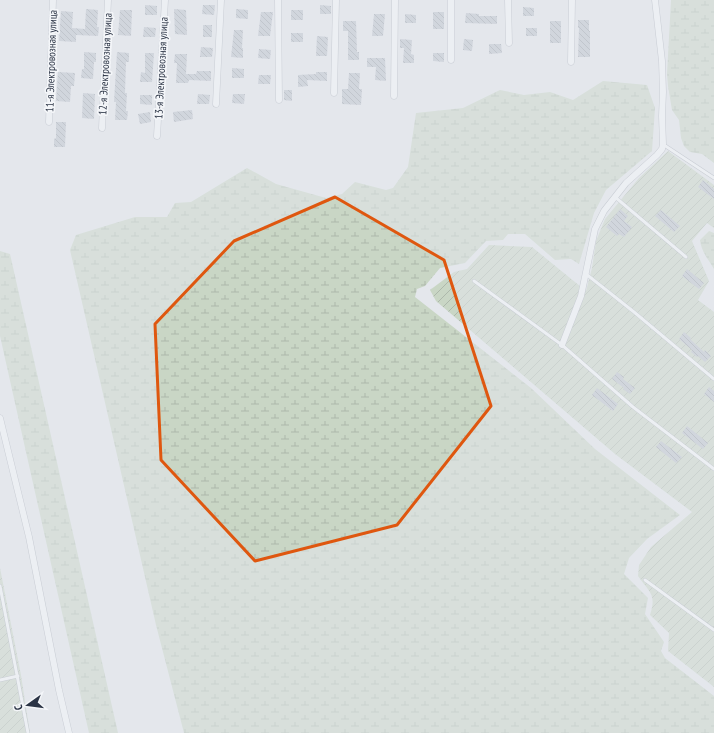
<svg xmlns="http://www.w3.org/2000/svg" width="714" height="733" font-family="'PT Sans Narrow',sans-serif">
<style>
.wetland{fill:url(#wetland-marsh)}
.garden{fill:url(#garden-furrows)}
.building{fill:url(#building-back-hatch)}
.lines{fill:none;stroke-linecap:round;stroke-linejoin:round}
.service-casing{stroke:#a9aeb7;stroke-width:4}
.minor-casing{stroke:#a9aeb7;stroke-width:7}
.service{stroke:#f7f8fa;stroke-width:3}
.minor{stroke:#f7f8fa;stroke-width:6}
.marked{fill:none;stroke:#df570f;stroke-width:3;stroke-linejoin:round}
.labels{text-anchor:middle;stroke-width:3.5;stroke-linejoin:round;paint-order:stroke}
.street-label{font-size:11px;fill:#2b3445;stroke:#f4f6f9}
</style>
<defs>
<pattern id="wetland-marsh" width="20" height="14" patternUnits="userSpaceOnUse"><rect width="20" height="14" fill="#c9d6c5"/><path d="M1 5h8M5 5V1M11 12h8M15 12V8" fill="none" stroke="#adb8ab"/></pattern>
<pattern id="garden-furrows" width="10" height="10" patternUnits="userSpaceOnUse"><rect width="10" height="10" fill="#c9d6c5"/><path d="M-1 1l2-2M0 10L10 0M9 11l2-2" fill="none" stroke="#adb8ab"/></pattern>
<pattern id="building-back-hatch" width="6" height="6" patternUnits="userSpaceOnUse"><rect width="6" height="6" fill="#bbc0ca"/><path d="M-1 5l2 2M0 0l6 6M5-1l2 2" fill="none" stroke="#989da6"/></pattern>
</defs>
<rect width="100%" height="100%" fill="#e4e7ec"/>
<!-- wetland -->
<g class="wetland">
<polygon points="671,0 714,0 714,163 702,154 690,152 684,146 681,138 679,120 672,110 668,86 667,74"/>
<polygon points="603,81 647,85 655,108 652,151 606,190 594,213 579,264 571,259 555,260 525,234 508,234 503,240 486,241 465,263 440,268 425,286 417,289 415,297 531,388 595,449 680,515 647,539 629,558 624,574 648,598 645,614 664,642 661,651 665,658 714,696 714,733 184,733 156,625 70,250 76,235 135,217 167,217 175,203 191,202 247,168 276,184 326,198 342,194 355,182 386,190 393,188 408,167 416,113 463,108 500,90 524,95 550,92 573,100"/>
<path d="M709,231l5,2v36c-6,-10 -13,-18 -14,-29z"/>
<polygon points="0,251 10,254 118,733 89,733 0,336"/>
</g>
<!-- garden -->
<g class="garden">
<path d="M668,151l46,34v43l-7,-5 -15,18 17,40 -11,19 16,12v375l-46,-36 1,-18 -19,-18c7,-21 -1,-23 -12,-39l1,-11 12,-18 41,-35 -77,-58 -179,-153 -6,-11 24,-18 13,-3 22,-24 43,2 54,44 6,-23 4,-27 9,-22 34,-41z"/>
<polygon points="0,568 21,675 30,733 0,733"/>
</g>
<!-- building -->
<g class="building">
<polygon points="145,5 157,6 157,15 145,15"/>
<polygon points="203,5 215,5 214,15 202,14"/>
<polygon points="320,5 331,6 331,14 320,14"/>
<polygon points="523,7 534,8 534,16 523,16"/>
<polygon points="86,9 98,10 97,27 99,27 98,36 76,35 76,42 59,41 61,11 73,12 72,28 85,29"/>
<polygon points="174,9 186,10 187,35 175,34"/>
<polygon points="236,9 248,10 248,19 236,18"/>
<polygon points="120,10 132,10 131,36 118,35"/>
<rect x="291" y="10" width="12" height="10"/>
<polygon points="261,12 273,12 270,36 258,36"/>
<rect x="433" y="12" width="11" height="17"/>
<polygon points="466,13 479,14 479,16 497,16 497,24 465,23"/>
<polygon points="374,14 385,14 383,36 372,36"/>
<polygon points="405,14 416,15 416,23 405,23"/>
<polygon points="578,20 589,20 589,31 590,31 590,57 578,57 579,28 578,28"/>
<polygon points="343,21 356,21 357,52 359,52 359,60 348,60 348,31 343,31"/>
<rect x="550" y="21" width="11" height="22"/>
<rect x="203" y="25" width="9" height="12"/>
<polygon points="144,27 156,28 155,37 143,37"/>
<rect x="526" y="28" width="11" height="8"/>
<polygon points="234,30 243,30 242,48 243,48 243,58 231,57"/>
<rect x="291" y="33" width="12" height="9"/>
<polygon points="317,36 328,37 327,56 316,56"/>
<polygon points="400,39 412,40 411,54 414,55 414,63 403,63 404,48 400,48"/>
<polygon points="464,39 473,40 472,51 463,50"/>
<polygon points="489,44 501,44 502,53 489,54"/>
<polygon points="201,47 213,48 212,57 200,57"/>
<polygon points="259,49 271,50 270,59 258,58"/>
<polygon points="84,52 96,53 96,62 94,62 93,79 81,78 82,69 84,69"/>
<polygon points="117,52 129,53 129,62 126,62 125,93 127,93 126,111 128,111 127,120 115,120 116,102 114,102"/>
<polygon points="145,53 154,53 152,82 140,82 141,72 145,73"/>
<polygon points="433,53 444,53 444,62 433,61"/>
<polygon points="175,54 187,54 186,74 196,74 197,71 211,71 211,81 189,80 188,83 176,83 177,63 174,63"/>
<polygon points="367,58 385,58 386,81 375,80 376,67 367,67"/>
<polygon points="232,68 244,69 244,78 232,78"/>
<polygon points="58,72 75,73 74,86 71,86 70,102 56,101"/>
<polygon points="316,72 327,72 327,81 307,80 308,86 298,87 298,75 316,74"/>
<polygon points="349,73 360,73 359,89 362,89 361,105 342,104 342,89 348,89"/>
<polygon points="259,75 271,75 270,84 258,84"/>
<polygon points="284,90 292,90 292,101 284,100"/>
<polygon points="83,93 95,94 94,119 82,118"/>
<polygon points="198,94 210,95 209,104 197,104"/>
<polygon points="233,94 245,94 244,104 232,103"/>
<polygon points="140,95 152,95 152,105 140,104"/>
<polygon points="192,110 193,119 174,122 173,112"/>
<polygon points="150,112 151,122 140,124 138,114"/>
<polygon points="56,122 66,122 65,147 54,147 54,139 56,138"/>
<polygon points="703,180 714,189 714,199 698,187"/>
<polygon points="620,209 628,216 624,221 632,227 624,237 619,234 617,236 606,227"/>
<polygon points="661,210 680,226 674,232 655,216"/>
<polygon points="687,269 704,283 699,289 682,276"/>
<polygon points="684,332 691,338 690,339 704,352 705,350 711,356 705,362 698,356 697,357 691,352 692,350 679,339"/>
<polygon points="617,372 624,377 623,379 635,388 630,394 623,389 624,388 612,379"/>
<polygon points="709,387 714,391 714,402 704,394"/>
<polygon points="597,388 618,404 613,411 592,395"/>
<polygon points="687,426 708,443 703,449 682,433"/>
<polygon points="661,441 682,457 676,463 656,447"/>
</g>
<g class="lines">
<!-- service casing -->
<g class="service-casing">
<g id="service">
<polyline points="664,145 714,178"/>
<polyline points="615,197 686,257"/>
<polyline points="586,274 634,312 714,379"/>
<polyline points="474,281 562,345 633,407 714,469"/>
<polyline points="645,580 714,630"/>
<polyline points="0,586 28,733"/>
<polyline points="0,680 18,676"/>
</g>
</g>
<!-- minor casing -->
<g class="minor-casing">
<g id="minor">
<polyline points="278,0 279,100"/>
<polyline points="508,0 509,43"/>
<polyline points="451,60 451,0"/>
<polyline points="571,62 572,0"/>
<polyline points="334,93 336,0"/>
<polyline points="394,96 395,0"/>
<polyline points="216,104 221,0"/>
<polyline points="49,122 53,0"/>
<polyline points="102,128 108,0"/>
<polyline points="157,136 165,0"/>
<polyline points="562,345 581,296 595,229 604,211 626,183 657,155 662,149 663,144 662,116 663,92 662,61 655,0"/>
<polyline points="0,418 29,537 59,690 69,733"/>
</g>
</g>
<!-- service -->
<use href="#service" class="service"/>
<!-- minor -->
<use href="#minor" class="minor"/>
</g>
<!-- marked area -->
<path d="M0 0H714V733H0ZM335,197l109,63 47,146 -94,119 -142,36 -94,-101 -6,-136 79,-83z" fill="#e4e7ec" fill-opacity=".55" fill-rule="evenodd"/>
<path class="marked" d="M335,197l109,63 47,146 -94,119 -142,36 -94,-101 -6,-136 79,-83z"/>
<g class="labels">
<!-- street labels -->
<g class="street-label">
<text transform="translate(51 61) rotate(-88)" y="4">11-я Электровозная улица</text>
<text transform="translate(105 64) rotate(-87)" y="4">12-я Электровозная улица</text>
<text transform="translate(161 68) rotate(-87)" y="4">13-я Электровозная улица</text>
</g>
</g>
<!-- north arrow -->
<g transform="translate(28 705) rotate(256)" stroke="#f4f6f9" stroke-width="3" paint-order="stroke">
<path d="M0-3L7 15L0 10L-7 15Z" fill="#2b3445"/>
<text y="-6" font-size="11" font-weight="bold" text-anchor="middle" fill="#2b3445">С</text>
</g>
</svg>
